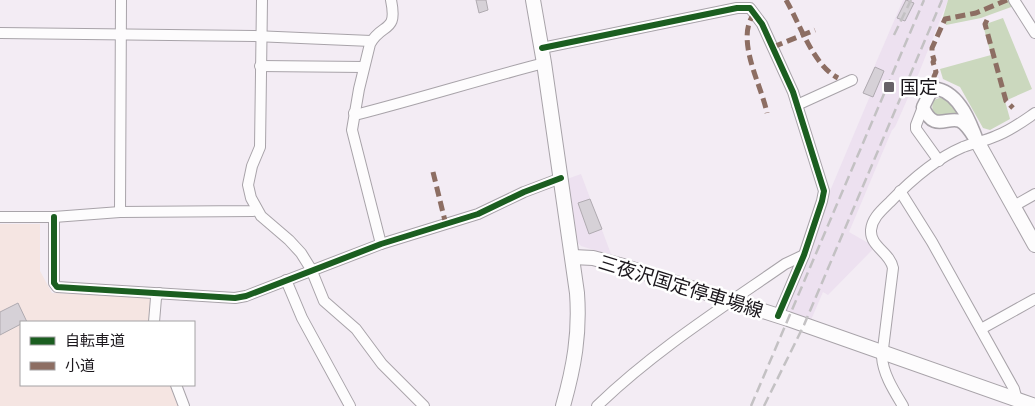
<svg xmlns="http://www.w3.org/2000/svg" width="1035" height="406" font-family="'Alegreya Sans','Noto Sans JP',sans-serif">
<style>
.built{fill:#ede1f0}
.medical{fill:#f5e5e2}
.green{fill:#cbd8be}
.building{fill:#d6d1d7;stroke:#afaab0}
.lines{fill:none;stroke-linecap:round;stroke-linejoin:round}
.minor-casing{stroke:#a8a3a9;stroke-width:12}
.tertiary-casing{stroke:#a8a3a9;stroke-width:15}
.secondary-casing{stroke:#a8a3a9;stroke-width:16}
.minor{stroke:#fdfcfd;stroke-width:10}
.tertiary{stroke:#fdfcfd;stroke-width:12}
.secondary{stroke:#fdfcfd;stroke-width:14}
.rail{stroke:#c3c1c3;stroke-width:2.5;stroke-dasharray:10 5;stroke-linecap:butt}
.quiet{stroke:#8d6e63;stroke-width:5;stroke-dasharray:10 5;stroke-linecap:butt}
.cycleway-casing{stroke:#fff;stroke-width:9}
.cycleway{stroke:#1b5e20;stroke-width:6}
.poi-dot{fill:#676268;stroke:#fff;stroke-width:2}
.labels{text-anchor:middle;stroke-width:5;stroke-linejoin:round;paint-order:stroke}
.poi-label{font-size:19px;fill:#1b171c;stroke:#fff;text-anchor:start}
.street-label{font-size:19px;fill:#1b171c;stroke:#fff}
</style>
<rect width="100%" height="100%" fill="#f3ecf4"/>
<!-- built -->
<g class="built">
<polygon points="903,0 948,0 918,75 895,127 892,130 849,232 870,244 874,248 828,295 823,292 811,320 786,312 812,250 830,191 870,96 863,93"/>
<polygon points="581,174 611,254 610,255 581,246 578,243 567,179"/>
</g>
<!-- medical -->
<polygon class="medical" points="0,224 40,224 40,271 52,293 149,297 151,301 149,322 21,322 21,385 170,385 178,406 0,406"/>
<!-- green -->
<g class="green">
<polygon points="948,0 1010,0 1014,6 981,18 946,25 943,17"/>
<polygon points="1003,18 1032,89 1005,101 1010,119 990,130 983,128 960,87 943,79 940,69 991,55 983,25"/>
<path d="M944,96l15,15v4l-19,3c-7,-5 -10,-9 -6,-18z"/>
</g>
<!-- building -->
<g class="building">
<polygon points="476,0 486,0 488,10 479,13"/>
<polygon points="906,0 914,3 905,21 897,18"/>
<polygon points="875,67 884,71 873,97 863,93"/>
<polygon points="590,199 602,229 589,234 578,203"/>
<polygon points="18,303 27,322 21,322 21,324 0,335 0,312"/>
</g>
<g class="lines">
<!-- minor casing -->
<g class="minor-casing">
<g id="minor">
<polyline points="262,0 260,147 252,166 248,185 251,198 261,216 289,240 301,253 311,269 324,301 356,329 382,364 424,406"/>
<polyline points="1014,0 1035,33"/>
<polyline points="0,33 254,36 371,41"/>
<polyline points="542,48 737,8 750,8 762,24 793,92 824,191 822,201 804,255 778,316"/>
<polyline points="260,66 364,67"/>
<polyline points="797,105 852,80"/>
<polyline points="923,107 916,125 916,129 939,161"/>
<path d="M354,113l5,1c62,-16 123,-35 185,-51"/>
<polyline points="900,191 932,242 1014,389 1017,400"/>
<polyline points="1014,206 1035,194"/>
<polyline points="120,212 121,0"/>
<polyline points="0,217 54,217 120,212 253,211 256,208"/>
<polyline points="54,217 54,283 57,287 235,298 246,296 381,244 478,214 524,192 561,178"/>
<path d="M381,244l-29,-114 7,-41 11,-45c12,-22 28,-10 21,-44"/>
<polyline points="286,280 302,318 350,406"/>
<polyline points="154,322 156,298 159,293"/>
<polyline points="981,329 1035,299"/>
<polyline points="176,385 184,406"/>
<path d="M597,406c57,-55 123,-97 188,-142l19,-9"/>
<path d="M903,406c-9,-15 -20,-32 -21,-49l11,-89c-3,-16 -23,-21 -22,-38 1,-12 11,-20 19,-28 21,-22 45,-43 73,-55 10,-4 22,-6 33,-11 14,-5 26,-14 39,-23"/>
</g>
</g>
<!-- tertiary casing -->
<g class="tertiary-casing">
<path id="tertiary" d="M938,89c22,5 33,35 40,54 -5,-7 -10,-18 -18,-22 -13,-5 -26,12 -37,-14l7,-14z"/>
</g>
<!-- secondary casing -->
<g class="secondary-casing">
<g id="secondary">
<path d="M533,0l11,63 33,230c3,41 -3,74 -14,113"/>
<polyline points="978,143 1035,245"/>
<polyline points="573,257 593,258 623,266 788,319 1035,406"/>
</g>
</g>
<!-- minor -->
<use href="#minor" class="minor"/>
<!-- tertiary -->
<use href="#tertiary" class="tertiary"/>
<!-- secondary -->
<use href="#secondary" class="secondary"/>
<!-- rail -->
<g class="rail">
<polyline points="894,35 911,0"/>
<polyline points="751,406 924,0"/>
<polyline points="764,406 804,325 942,0"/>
</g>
<!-- quiet -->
<g class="quiet">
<path d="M786,0c14,24 27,65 52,78"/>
<path d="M755,12c-21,27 6,71 12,101"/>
<polyline points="987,20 985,24 1006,101 1013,108"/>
<polyline points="773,47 815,30"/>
<polyline points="933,79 936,72 933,62 934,60 932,53 932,48 945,19 976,13 1007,0"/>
<polyline points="433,172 446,225"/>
</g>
<!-- cycleway casing -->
<g class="cycleway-casing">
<g id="cycleway">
<polyline points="542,48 737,8 750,8 762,24 793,92 824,191 822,201 804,255 778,316"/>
<polyline points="54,217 54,283 57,287 235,298 246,296 381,244 478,214 524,192 561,178"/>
</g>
</g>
<!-- cycleway -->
<use href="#cycleway" class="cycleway"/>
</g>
<!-- markers -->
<rect class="poi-dot" x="883" y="81" width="12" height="12" rx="2.5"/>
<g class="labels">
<!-- poi labels -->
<g class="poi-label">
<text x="900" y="94">国定</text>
</g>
<!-- street labels -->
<g class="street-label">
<text transform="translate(681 286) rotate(17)" y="7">三夜沢国定停車場線</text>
</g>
</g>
<!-- legend -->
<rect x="20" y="321" width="175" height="65" fill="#ffffff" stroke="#a4a2a4"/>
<rect x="30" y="337" width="25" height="8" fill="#1b5e20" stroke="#a4a2a4"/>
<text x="65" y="346" font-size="15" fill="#1b171c">自転車道</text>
<rect x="30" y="362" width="25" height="8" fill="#8d6e63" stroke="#a4a2a4"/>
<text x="65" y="371" font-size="15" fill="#1b171c">小道</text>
</svg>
